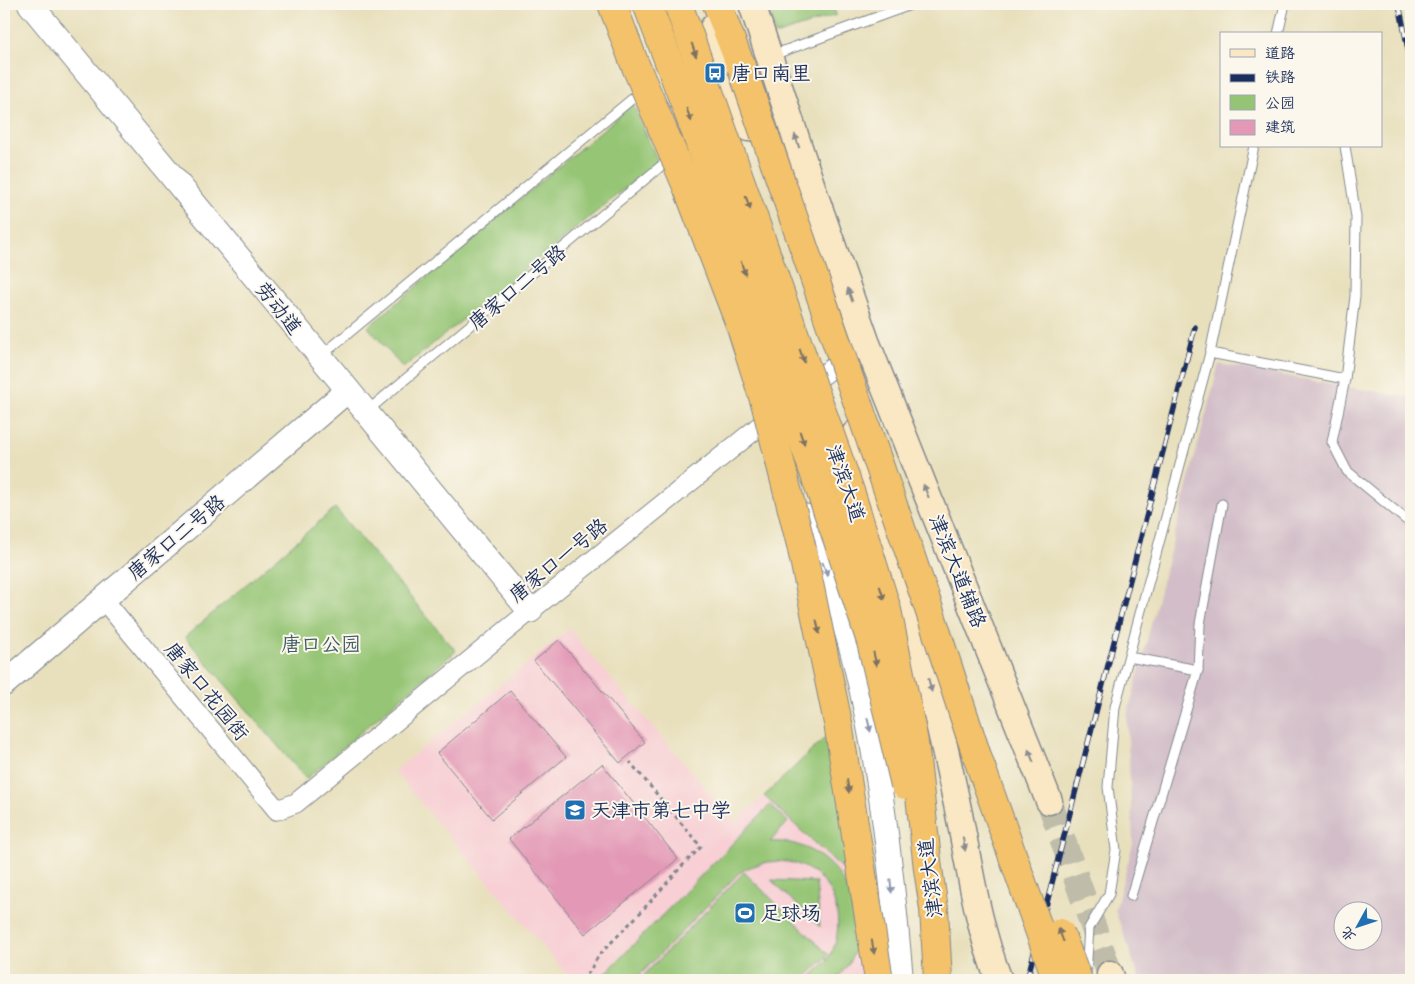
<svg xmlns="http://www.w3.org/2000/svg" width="1415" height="984" font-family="Caveat,'LXGW WenKai TC',sans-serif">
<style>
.built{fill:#f7cfd4}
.industrial{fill:#d2bdc8;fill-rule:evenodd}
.green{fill:#95c574;stroke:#587a69}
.building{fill:#e399b6}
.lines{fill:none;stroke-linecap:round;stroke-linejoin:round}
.secondary-tunnel{stroke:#bfbdaa;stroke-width:26;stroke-dasharray:26 13;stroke-linecap:butt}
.service-casing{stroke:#82888e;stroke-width:11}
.minor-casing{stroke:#82888e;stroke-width:21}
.tertiary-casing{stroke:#82888e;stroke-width:26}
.secondary-casing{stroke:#82888e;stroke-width:29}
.trunk-casing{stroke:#82888e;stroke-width:30}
.path{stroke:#82888e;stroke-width:3;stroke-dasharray:4 4;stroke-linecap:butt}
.service{stroke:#fff;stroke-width:9}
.minor{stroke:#fff;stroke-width:19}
.tertiary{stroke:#fff;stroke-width:24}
.secondary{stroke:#fae7c3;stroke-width:26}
.trunk{stroke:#f3c26a;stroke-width:28}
.rail-casing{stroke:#1b2f5e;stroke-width:5.5}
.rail{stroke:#fbf7ec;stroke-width:4;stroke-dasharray:11;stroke-linecap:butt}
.trunk-bridge-casing{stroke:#82888e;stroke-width:30;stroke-linecap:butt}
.trunk-bridge{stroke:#f3c26a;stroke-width:28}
.oneway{fill:#7c7163}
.oneway2{fill:#8a8b90}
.oneway3{fill:#8d97ae}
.labels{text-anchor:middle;stroke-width:4;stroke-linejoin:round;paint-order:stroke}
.poi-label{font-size:20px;fill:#1b2f5e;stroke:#fbf7ec;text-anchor:start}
.street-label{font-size:20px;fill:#1b2f5e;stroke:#fbf7ec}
.park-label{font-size:20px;fill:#405c65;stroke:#fbf7ec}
</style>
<rect width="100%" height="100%" fill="#fbf7ec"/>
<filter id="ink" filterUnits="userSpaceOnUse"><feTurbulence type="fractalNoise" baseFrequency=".02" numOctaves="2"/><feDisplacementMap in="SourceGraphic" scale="10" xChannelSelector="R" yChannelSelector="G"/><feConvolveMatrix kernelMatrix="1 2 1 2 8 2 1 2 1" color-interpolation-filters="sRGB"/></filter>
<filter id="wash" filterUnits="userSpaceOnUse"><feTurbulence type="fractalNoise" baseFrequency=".0096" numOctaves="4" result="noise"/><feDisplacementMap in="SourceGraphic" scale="20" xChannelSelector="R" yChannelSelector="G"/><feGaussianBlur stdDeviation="1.12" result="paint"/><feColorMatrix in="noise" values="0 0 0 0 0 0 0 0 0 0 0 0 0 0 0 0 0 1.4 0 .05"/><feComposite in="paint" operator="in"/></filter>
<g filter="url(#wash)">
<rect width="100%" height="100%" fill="#e8e0bd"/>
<!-- built -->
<polygon class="built" points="569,629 735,823 832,731 869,980 560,980 566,974 394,771"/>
<!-- industrial -->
<path class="industrial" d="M1219,364l192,34v571l-9,11h-262l-25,-70 18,-66 -6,-127zM1342,912h30v30h-30z"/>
<!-- green -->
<g class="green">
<polygon points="765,4 832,4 836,15 775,35"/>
<polygon points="633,104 658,162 403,368 368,327"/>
<polygon points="335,508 456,651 306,779 185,637"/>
<polygon points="832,731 853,879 764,796"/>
<path d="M770,805l18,17 -18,20c53,-5 97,52 86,102 -3,15 -11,26 -21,36h-27c7,-8 18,-16 23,-26 6,-12 8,-27 6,-41 -8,-49 -58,-65 -98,-40l-104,107h-36z"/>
<polygon points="744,872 829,955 803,980 639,980"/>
<polygon points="771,880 816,882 820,927"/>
</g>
<g id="blocks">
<!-- building -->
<g class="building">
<polygon points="559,640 645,742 620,763 534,661"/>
<polygon points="510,691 566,757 492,819 437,753"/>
<polygon points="602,764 678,859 585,934 509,839"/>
</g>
</g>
</g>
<g filter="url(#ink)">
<use href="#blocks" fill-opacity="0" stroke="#82888e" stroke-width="1"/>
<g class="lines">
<!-- secondary-tunnel -->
<polyline class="secondary-tunnel" points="1049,801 1110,974"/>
<!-- service casing -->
<g class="service-casing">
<g id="service">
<polyline points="1278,34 1285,4"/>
<polyline points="770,56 913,4"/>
<polyline points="1210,353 1345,379 1355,296 1356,217 1345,146"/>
<polyline points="322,355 638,94"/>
<polyline points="1345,379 1332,442 1347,471 1410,523"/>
<polyline points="366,412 667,161"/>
<polyline points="1129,657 1198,670"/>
<polyline points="1131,896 1198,670 1200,624 1222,504"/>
<polyline points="1086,975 1089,928 1109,894 1116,850 1108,787 1115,707 1210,353 1254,146"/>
</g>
</g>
<!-- minor casing -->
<g class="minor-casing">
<g id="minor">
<polyline points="804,390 866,341"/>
<polyline points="103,599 277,810 296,803 530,611 777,412"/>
</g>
</g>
<!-- tertiary casing -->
<g class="tertiary-casing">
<g id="tertiary">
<polyline points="30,4 530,611"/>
<path d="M804,516c19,49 40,99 52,150 25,103 36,209 45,314"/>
<polyline points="4,684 347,391"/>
</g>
</g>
<!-- secondary casing -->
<g class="secondary-casing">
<g id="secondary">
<polyline points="752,4 814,193 866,341 1049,801"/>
<polyline points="713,28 748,128"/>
<path d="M855,434c29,92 60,183 81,277 8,34 16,69 23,103 11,56 19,113 40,166"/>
<polyline points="1110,974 1112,980"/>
</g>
</g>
<!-- trunk casing -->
<g class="trunk-casing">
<polyline id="trunk" points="717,4 741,66"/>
</g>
<!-- path -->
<polyline class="path" points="581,980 589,972 599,955 640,913 682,866 701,847 630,762"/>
<!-- service -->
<use href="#service" class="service"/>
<!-- minor -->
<use href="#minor" class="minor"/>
<!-- tertiary -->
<use href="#tertiary" class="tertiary"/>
<!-- secondary -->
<use href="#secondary" class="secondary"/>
<!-- trunk -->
<use href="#trunk" class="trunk"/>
<!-- rail casing -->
<g class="rail-casing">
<g id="rail">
<polyline points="1399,4 1411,64"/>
<polyline points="1027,980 1195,327"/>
</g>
</g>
<!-- rail -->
<use href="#rail" class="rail"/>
<!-- trunk-bridge casing -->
<g class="trunk-bridge-casing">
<g id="trunk-bridge">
<polyline points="612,4 634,62 688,189 741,327 766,406 801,545 838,723 879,980"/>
<polyline points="647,4 695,130 838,541 871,642 905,785"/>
<polyline points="678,4 851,494 887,610 914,742 928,869 934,909 938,980"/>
<polyline points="741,66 928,606 978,759 1057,980"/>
<polyline points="1060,933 1078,980"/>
</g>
</g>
<!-- trunk-bridge -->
<use href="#trunk-bridge" class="trunk-bridge"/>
</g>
<!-- one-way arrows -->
<defs><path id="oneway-solid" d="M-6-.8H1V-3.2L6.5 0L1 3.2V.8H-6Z" transform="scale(1.25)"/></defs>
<g class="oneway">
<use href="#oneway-solid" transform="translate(694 50) rotate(71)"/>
<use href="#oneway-solid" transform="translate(689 115) rotate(69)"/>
<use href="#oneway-solid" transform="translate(748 203) rotate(71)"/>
<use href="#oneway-solid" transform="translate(743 268) rotate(71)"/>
<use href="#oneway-solid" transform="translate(802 356) rotate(71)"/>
<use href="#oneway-solid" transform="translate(802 438) rotate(71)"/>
<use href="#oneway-solid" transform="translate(882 593) rotate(72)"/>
<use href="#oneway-solid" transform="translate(818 627) rotate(78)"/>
<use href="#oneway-solid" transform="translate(875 659) rotate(77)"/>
<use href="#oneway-solid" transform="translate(848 786) rotate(81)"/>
<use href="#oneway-solid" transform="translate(1061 935) rotate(-111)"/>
<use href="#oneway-solid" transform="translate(873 947) rotate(80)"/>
</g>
<g class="oneway2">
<use href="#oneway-solid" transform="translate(797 141) rotate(-108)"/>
<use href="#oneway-solid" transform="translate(850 295) rotate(-110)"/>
<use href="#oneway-solid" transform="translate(926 491) rotate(-112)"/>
<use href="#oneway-solid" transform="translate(930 685) rotate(76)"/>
<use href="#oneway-solid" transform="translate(1031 756) rotate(-112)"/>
<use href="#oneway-solid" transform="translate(964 844) rotate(80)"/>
</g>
<g class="oneway3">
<use href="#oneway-solid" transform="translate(825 569) rotate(69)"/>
<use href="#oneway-solid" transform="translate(869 725) rotate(77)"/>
<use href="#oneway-solid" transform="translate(891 886) rotate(84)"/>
</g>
</g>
<!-- icons -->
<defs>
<g id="bus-square" transform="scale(1.125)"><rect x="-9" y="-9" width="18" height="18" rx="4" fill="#1f6fb2" stroke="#fbf7ec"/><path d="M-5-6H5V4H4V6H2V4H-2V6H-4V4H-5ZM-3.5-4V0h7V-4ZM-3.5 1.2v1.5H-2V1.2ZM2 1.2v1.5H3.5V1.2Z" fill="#fff"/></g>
<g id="school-square" transform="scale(1.125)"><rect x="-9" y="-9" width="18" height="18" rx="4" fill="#1f6fb2" stroke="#fbf7ec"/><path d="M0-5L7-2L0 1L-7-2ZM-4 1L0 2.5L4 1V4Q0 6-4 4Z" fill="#fff"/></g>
<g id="stadium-square" transform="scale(1.125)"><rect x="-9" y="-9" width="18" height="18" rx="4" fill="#1f6fb2" stroke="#fbf7ec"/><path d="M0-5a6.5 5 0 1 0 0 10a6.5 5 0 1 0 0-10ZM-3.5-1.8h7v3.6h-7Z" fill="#fff"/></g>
</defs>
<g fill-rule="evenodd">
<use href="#bus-square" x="715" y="73"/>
<use href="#school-square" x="575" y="810"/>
<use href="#stadium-square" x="745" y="913"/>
</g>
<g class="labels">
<!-- poi labels -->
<g class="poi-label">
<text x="731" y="80">唐口南里</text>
<text x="591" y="817">天津市第七中学</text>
<text x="761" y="920">足球场</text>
</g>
<!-- street labels -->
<g class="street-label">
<text transform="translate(517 287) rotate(-40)" y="7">唐家口二号路</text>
<text transform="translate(279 308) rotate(51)" y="7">劳动道</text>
<text transform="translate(846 483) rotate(71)" y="7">津滨大道</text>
<text transform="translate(176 537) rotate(-40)" y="7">唐家口二号路</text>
<text transform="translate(558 560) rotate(-39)" y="7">唐家口一号路</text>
<text transform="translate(958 571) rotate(68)" y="7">津滨大道辅路</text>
<text transform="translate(207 691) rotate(51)" y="7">唐家口花园街</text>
<text transform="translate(930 878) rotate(-97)" y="7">津滨大道</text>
</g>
<!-- park labels -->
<g class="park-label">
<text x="321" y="651">唐口公园</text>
</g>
</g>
<!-- margin -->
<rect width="1415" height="984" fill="none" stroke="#fbf7ec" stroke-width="20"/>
<!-- legend -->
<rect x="1220" y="32" width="162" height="115" fill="#fbf7ec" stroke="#a1a7b3"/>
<rect x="1230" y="49" width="25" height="8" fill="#fae7c3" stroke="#a1a7b3"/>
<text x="1265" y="58" font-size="15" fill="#1b2f5e">道路</text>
<rect x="1230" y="74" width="25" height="8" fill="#1b2f5e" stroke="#a1a7b3"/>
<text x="1265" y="82" font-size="15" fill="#1b2f5e">铁路</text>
<rect x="1230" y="95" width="25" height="15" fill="#95c574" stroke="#a1a7b3"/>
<text x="1265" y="108" font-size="15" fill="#1b2f5e">公园</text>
<rect x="1230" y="120" width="25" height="15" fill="#e399b6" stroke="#a1a7b3"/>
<text x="1265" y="132" font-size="15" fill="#1b2f5e">建筑</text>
<!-- north arrow -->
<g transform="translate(1358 926) rotate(230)"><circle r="24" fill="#fbf7ec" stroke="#a1a7b3"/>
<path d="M0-4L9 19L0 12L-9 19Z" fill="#1f6fb2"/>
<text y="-8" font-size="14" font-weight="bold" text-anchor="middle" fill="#1b2f5e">北</text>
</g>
</svg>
